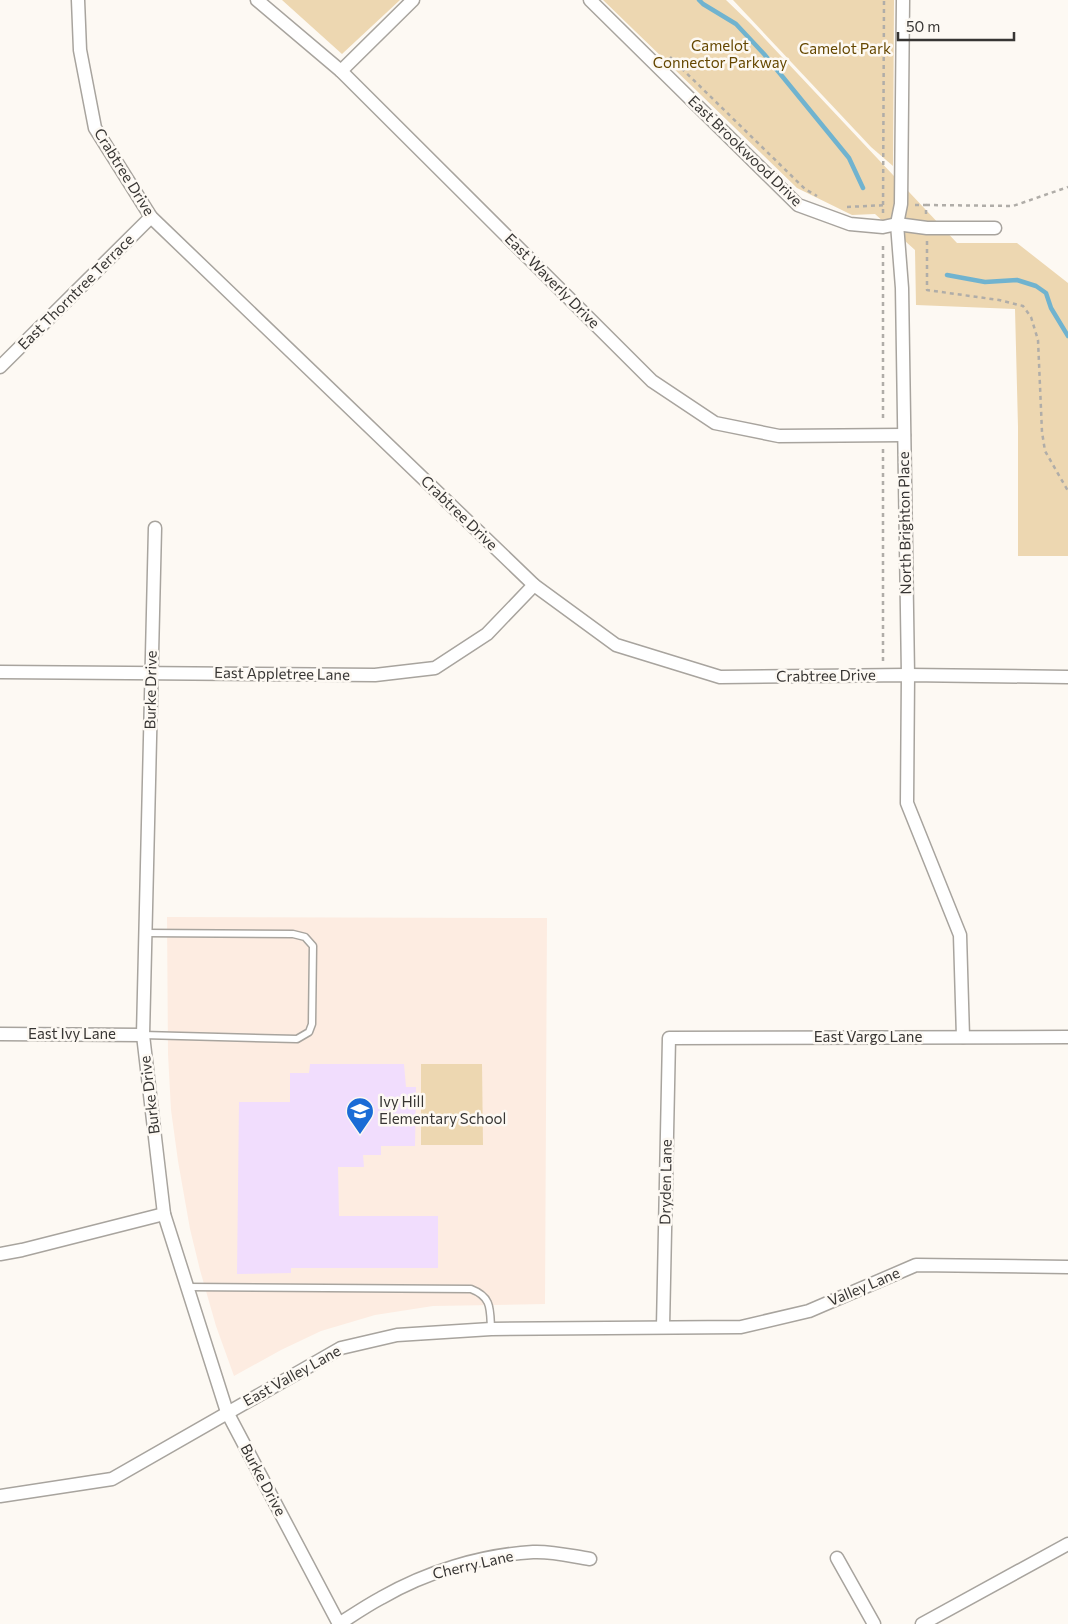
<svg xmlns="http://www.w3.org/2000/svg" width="1068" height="1624" font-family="Commissioner,sans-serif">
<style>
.education{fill:#fdece1}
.green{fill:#edd7b1}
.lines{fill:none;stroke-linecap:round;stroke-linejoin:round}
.stream{stroke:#70b3cf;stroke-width:4.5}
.building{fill:#f1ddfd}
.lane-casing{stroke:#a8a49e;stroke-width:9}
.street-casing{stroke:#a8a49e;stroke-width:15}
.path{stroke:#b0ada8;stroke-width:2.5;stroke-dasharray:4 4;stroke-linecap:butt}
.lane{stroke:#fff;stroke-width:6}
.street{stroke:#fff;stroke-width:12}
.labels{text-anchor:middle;stroke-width:5;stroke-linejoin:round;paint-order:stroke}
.park-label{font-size:15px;fill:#654700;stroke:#fdf9f3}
.street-label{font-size:15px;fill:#373533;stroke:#fdf9f3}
.poi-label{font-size:15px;fill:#373533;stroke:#fdf9f3;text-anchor:start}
</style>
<rect width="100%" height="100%" fill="#fdf9f3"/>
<!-- education -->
<polygon class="education" points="167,917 547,918 545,1304 433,1306 375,1315 321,1331 281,1350 234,1376 216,1326 200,1270 190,1229 178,1161 171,1110 168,1054"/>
<!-- green -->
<g class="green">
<polygon points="282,0 400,0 342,54"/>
<polygon points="603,0 726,0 751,24 957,243 1017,243 1068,283 1068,556 1018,556 1018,427 1015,309 916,305 915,250 875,214 852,215 797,188"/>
<polygon points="733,0 894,0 893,166 871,147"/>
<polygon points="421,1064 482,1064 483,1145 421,1145"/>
</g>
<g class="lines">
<!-- stream -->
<g class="stream">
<polyline points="699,0 703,4 736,24 764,54 849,158 863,188"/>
<polyline points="947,275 985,282 1017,280 1036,286 1046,293 1051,308 1068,336"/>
</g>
</g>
<!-- building -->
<polygon class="building" points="310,1064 404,1064 406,1087 416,1087 415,1146 381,1146 381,1155 363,1155 364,1167 338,1167 339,1216 438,1216 438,1268 291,1268 291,1273 237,1274 239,1102 290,1102 290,1073 309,1073"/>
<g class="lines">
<!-- lane casing -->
<g class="lane-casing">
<g id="lane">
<polyline points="143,1035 297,1039 309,1032 312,1024 313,946 305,937 293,934 146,933"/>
<path d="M187,1287l284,2c21,8 19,20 20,40"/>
</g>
</g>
<!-- street casing -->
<g class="street-casing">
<g id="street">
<polyline points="78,0 80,50 95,128 151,217 534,585 616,645 720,677 908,675 1068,677"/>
<polyline points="257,0 341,71 652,381 715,423 779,436 904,435"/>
<polyline points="590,0 798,205 850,224 883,227 897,224 927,228 995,228"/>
<polyline points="903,0 901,204 897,224 902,288 908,675 907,803 960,935 963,1037"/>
<polyline points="341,71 413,0"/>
<polyline points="0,367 151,217"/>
<polyline points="155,528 143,1035 164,1214 227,1412 339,1624"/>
<polyline points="0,672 375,675 435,668 487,634 534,585"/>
<polyline points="0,1034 143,1035"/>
<polyline points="0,1254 22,1250 164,1214"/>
<polyline points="663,1327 669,1038 1068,1037"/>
<polyline points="0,1496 112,1479 341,1348 397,1335 491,1329 741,1327 809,1311 916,1265 1068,1267"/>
<polyline points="837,1558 874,1624"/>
<path d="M339,1624c14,-9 27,-18 42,-26 45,-26 100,-43 152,-46 19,-1 38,4 57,7"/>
<polyline points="922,1624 1068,1544"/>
</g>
</g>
<!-- path -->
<g class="path">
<polyline points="670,57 805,189 817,196"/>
<polyline points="915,205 926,205 926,215"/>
<polyline points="926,205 1013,206 1068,187"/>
<polyline points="847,207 887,205"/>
<polyline points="883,213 884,0"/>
<polyline points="927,241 927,290 999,300 1023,306 1031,317 1038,340 1042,432 1045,451 1068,491"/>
<polyline points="883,246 883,421"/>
<polyline points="883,449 883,661"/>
</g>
<!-- lane -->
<use href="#lane" class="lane"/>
<!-- street -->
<use href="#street" class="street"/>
</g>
<!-- icons -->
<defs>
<g id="school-pin" transform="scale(1.4375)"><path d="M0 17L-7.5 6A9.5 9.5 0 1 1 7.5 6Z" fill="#1b6cd6" stroke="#fdf9f3"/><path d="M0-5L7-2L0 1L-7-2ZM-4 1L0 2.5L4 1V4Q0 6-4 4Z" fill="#fff"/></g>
</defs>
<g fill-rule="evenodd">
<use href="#school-pin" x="360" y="1111"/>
</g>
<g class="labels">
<!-- park labels -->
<g class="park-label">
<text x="720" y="51">Camelot<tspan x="720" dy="17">Connector Parkway</tspan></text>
<text x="845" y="54">Camelot Park</text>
</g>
<!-- street labels -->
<g class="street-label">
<text transform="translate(745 151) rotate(44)" y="5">East Brookwood Drive</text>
<text transform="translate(124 172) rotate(58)" y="5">Crabtree Drive</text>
<text transform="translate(552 281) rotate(45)" y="5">East Waverly Drive</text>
<text transform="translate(76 292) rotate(-45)" y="5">East Thorntree Terrace</text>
<text transform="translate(459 513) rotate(44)" y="5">Crabtree Drive</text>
<text transform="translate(905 523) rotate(-91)" y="5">North Brighton Place</text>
<text transform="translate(282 674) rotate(1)" y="5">East Appletree Lane</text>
<text transform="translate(826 676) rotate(-1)" y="5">Crabtree Drive</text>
<text transform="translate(151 690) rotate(-89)" y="5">Burke Drive</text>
<text x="72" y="1039">East Ivy Lane</text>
<text x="868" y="1042">East Vargo Lane</text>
<text transform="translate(150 1095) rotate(-97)" y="5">Burke Drive</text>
<text transform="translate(666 1182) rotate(-89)" y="5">Dryden Lane</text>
<text transform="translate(864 1287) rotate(-23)" y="5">Valley Lane</text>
<text transform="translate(292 1376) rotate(-29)" y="5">East Valley Lane</text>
<text transform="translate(263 1480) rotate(62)" y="5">Burke Drive</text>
<text transform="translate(473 1565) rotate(-13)" y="5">Cherry Lane</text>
</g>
<!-- poi labels -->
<g class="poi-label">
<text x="379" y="1107">Ivy Hill<tspan x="379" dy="17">Elementary School</tspan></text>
</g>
</g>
<!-- scale -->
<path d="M898 32v8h116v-8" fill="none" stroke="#373533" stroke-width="2.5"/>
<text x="906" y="32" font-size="15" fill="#373533" stroke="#fdf9f3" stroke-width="4" paint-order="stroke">50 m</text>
</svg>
